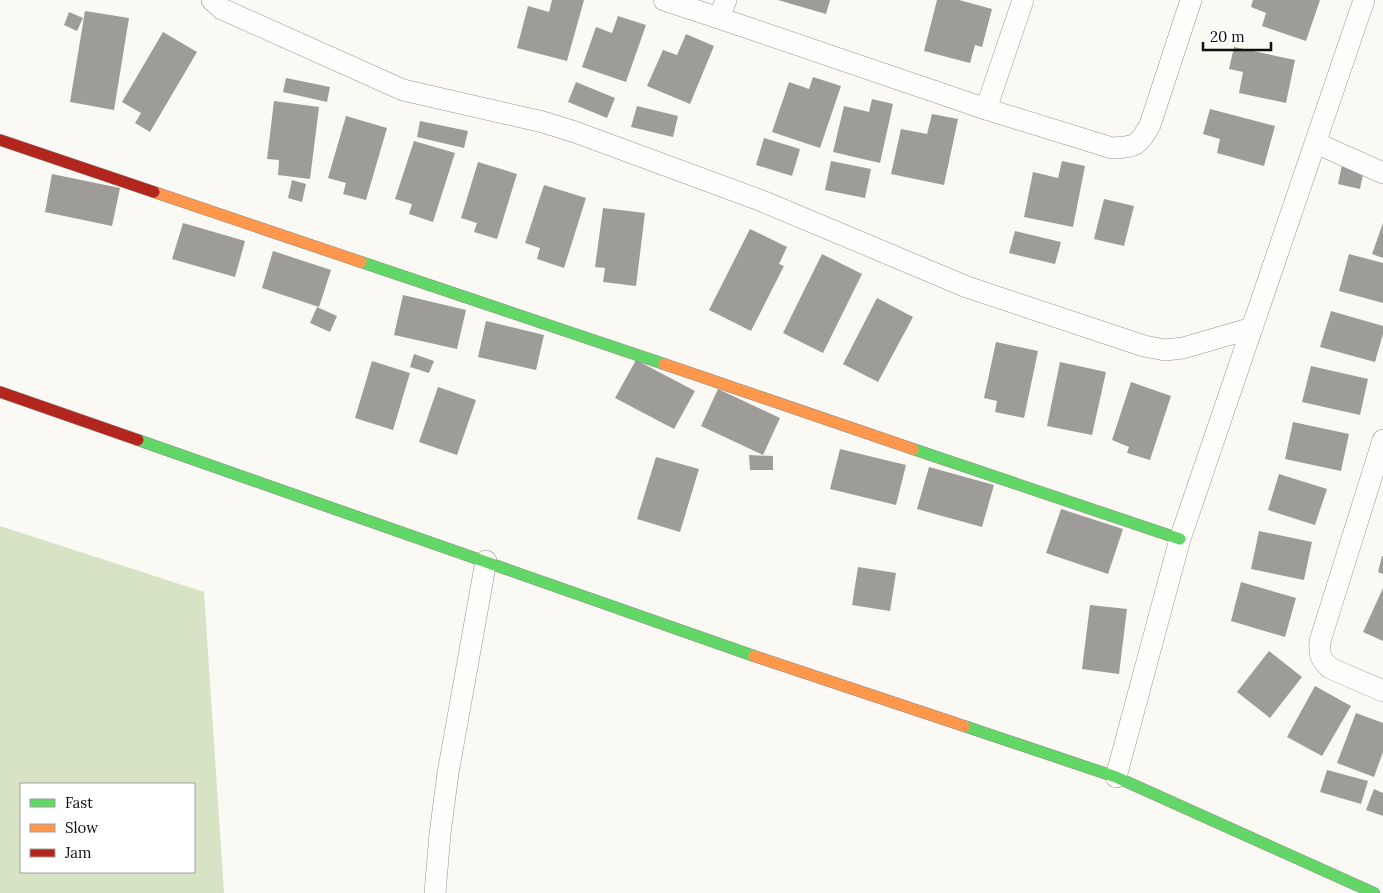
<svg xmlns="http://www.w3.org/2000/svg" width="1383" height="893" font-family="Lora,serif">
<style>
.forest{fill:#d6e4c5;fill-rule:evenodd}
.building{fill:#9e9c99}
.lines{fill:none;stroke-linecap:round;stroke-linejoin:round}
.street-casing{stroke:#949492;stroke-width:22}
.fast-casing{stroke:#8b8a88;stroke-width:12}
.slow-casing{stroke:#8b8a88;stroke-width:12}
.jam-casing{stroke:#8b8a88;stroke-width:12}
.street{stroke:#fefefd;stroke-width:21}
.fast{stroke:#63d668;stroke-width:11}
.slow{stroke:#ff974d;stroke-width:11}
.jam{stroke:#b3261e;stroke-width:11}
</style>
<rect width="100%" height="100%" fill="#faf9f4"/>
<!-- forest -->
<path class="forest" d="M0,526l204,66 20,301h-224zM21,784h173v88h-173z"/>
<!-- building -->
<g class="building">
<polygon points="552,0 584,0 567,61 517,48 528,6 549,12"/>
<polygon points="778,0 830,0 826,14"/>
<polygon points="937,0 959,0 992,9 982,47 975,45 970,63 924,51"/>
<polygon points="1253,0 1320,0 1306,41 1262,26 1266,13 1251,7"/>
<polygon points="85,11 129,18 114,110 70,102"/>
<polygon points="69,12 83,18 77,31 64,25"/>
<polygon points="618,16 646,25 626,82 582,67 596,27 612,33"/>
<polygon points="163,32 197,52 150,132 135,123 141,113 122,102"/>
<polygon points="686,34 714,46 690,104 647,86 663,50 677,55"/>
<polygon points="1234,47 1295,60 1286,103 1239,93 1243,72 1229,69"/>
<polygon points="813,77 841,86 820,148 772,132 789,82 809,89"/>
<polygon points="286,78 330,87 327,102 283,92"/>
<polygon points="576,82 615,98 607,118 568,102"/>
<polygon points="872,99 893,104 880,163 833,152 844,106 869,112"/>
<polygon points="274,101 319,107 310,179 278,175 279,160 267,159"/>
<polygon points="637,106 678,116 673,137 631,127"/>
<polygon points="1210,109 1275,126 1264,166 1217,153 1220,139 1203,134"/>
<polygon points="932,114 958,119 944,185 891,174 901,129 927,134"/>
<polygon points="346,116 387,128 366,200 343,194 346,183 328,178"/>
<polygon points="420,121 468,131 464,148 417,137"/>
<polygon points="764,138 800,149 792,176 756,165"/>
<polygon points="414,141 455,153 433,222 409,214 412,204 395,199"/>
<polygon points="831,161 871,169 865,198 825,190"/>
<polygon points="1062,161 1085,166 1073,227 1024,217 1033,172 1058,178"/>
<polygon points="478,162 517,174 497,239 474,232 477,223 461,218"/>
<polygon points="1342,165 1364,170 1360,189 1338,184"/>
<polygon points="52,174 120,188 112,226 45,212"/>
<polygon points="292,180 306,184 302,202 288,198"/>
<polygon points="544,185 586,198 564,268 537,259 540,248 525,243"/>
<polygon points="1104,199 1134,206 1124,246 1094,239"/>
<polygon points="603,208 645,213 636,286 603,282 605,268 595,267"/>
<polygon points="183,223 245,241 235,277 172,259"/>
<polygon points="1383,223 1383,258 1372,254"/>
<polygon points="750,229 787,247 779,264 784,266 751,331 709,310"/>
<polygon points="1015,231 1061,242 1055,264 1009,253"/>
<polygon points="273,251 331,270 319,307 262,288"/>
<polygon points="822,254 862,274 823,353 783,333"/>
<polygon points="1349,254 1383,263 1383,303 1339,291"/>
<polygon points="403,295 466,310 457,349 394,335"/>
<polygon points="877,298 913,317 878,382 843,364"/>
<polygon points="317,307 337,316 330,332 310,323"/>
<polygon points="1331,311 1383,326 1383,334 1375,362 1320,347"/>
<polygon points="486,321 544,335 536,370 478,357"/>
<polygon points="996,342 1038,351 1024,418 995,412 997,401 984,398"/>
<polygon points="414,354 434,361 429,373 410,367"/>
<polygon points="636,360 695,391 674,429 615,398"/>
<polygon points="372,361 410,373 393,430 355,418"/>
<polygon points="1060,362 1106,372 1092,435 1047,426"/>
<polygon points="1311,366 1368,379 1360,415 1302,402"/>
<polygon points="1131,382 1171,396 1150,460 1127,453 1129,447 1112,440"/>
<polygon points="438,387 476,400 457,455 419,442"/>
<polygon points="718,389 780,418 763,455 701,426"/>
<polygon points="1293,422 1349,434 1341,471 1285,459"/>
<polygon points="840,449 906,465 896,505 830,489"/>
<polygon points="749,455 773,456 773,470 750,470"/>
<polygon points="656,457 699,469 680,532 637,519"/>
<polygon points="929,467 994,485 982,527 917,509"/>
<polygon points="1279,474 1327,489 1315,525 1268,510"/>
<polygon points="1061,509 1123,529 1108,574 1046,553"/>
<polygon points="1259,531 1312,542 1304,580 1251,569"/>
<polygon points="1382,556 1383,556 1383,574 1378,572"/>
<polygon points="858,567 896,573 890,611 852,605"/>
<polygon points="1241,582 1296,598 1285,637 1231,621"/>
<polygon points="1383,588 1383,641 1363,632"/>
<polygon points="1090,605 1127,609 1119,674 1082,669"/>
<polygon points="1269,651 1302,677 1270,718 1237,692"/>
<polygon points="1315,686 1351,706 1322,756 1287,737"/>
<polygon points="1356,713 1383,723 1383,752 1374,777 1337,763"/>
<polygon points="1327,770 1368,781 1361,804 1320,792"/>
<polygon points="1374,789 1383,793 1383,816 1366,810"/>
</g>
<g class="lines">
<!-- street casing -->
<g class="street-casing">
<g id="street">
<polyline points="212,0 222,9 403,90 543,122 575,132 762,201 967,287 1144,346 1165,350 1183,348 1252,328"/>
<polyline points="664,0 719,18"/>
<polyline points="726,0 719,18 986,109"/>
<path d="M1023,0l-37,109 126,39c24,-1 26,-2 38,-23l41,-125"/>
<polyline points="1316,143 1383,173"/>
<path d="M1383,440l-63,201c-1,13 0,18 10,27l53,23"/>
<polyline points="1116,777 1180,539 1364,0"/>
<polyline points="435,893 440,834 448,773 486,561"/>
</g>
</g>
<!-- fast casing -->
<g class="fast-casing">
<g id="fast">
<polyline points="361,262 664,364"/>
<polyline points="138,440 754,656"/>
<polyline points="913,449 1180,539"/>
<polyline points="964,726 1116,777 1374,893"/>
</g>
</g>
<!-- slow casing -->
<g class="slow-casing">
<g id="slow">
<polyline points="154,192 361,262"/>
<polyline points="664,364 913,449"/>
<polyline points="754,656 964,726"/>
</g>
</g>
<!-- jam casing -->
<g class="jam-casing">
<g id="jam">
<polyline points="0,140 154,192"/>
<polyline points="0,392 138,440"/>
</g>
</g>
<!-- street -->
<use href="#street" class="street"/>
<!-- fast -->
<use href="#fast" class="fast"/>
<!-- slow -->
<use href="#slow" class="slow"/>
<!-- jam -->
<use href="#jam" class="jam"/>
</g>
<!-- legend -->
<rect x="20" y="783" width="175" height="90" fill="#ffffff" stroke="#9f9f9f"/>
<rect x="30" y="799" width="25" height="8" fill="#63d668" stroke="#9f9f9f"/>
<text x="65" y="808" font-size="15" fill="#0e0e0e">Fast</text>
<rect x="30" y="824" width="25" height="8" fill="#ff974d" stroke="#9f9f9f"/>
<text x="65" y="833" font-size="15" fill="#0e0e0e">Slow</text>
<rect x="30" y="849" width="25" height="8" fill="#b3261e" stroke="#9f9f9f"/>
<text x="65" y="858" font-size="15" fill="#0e0e0e">Jam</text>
<!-- scale -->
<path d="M1203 42v8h68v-8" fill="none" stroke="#0e0e0e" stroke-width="2.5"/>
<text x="1210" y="42" font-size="15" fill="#0e0e0e" stroke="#ffffff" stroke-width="4" paint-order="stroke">20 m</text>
</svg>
